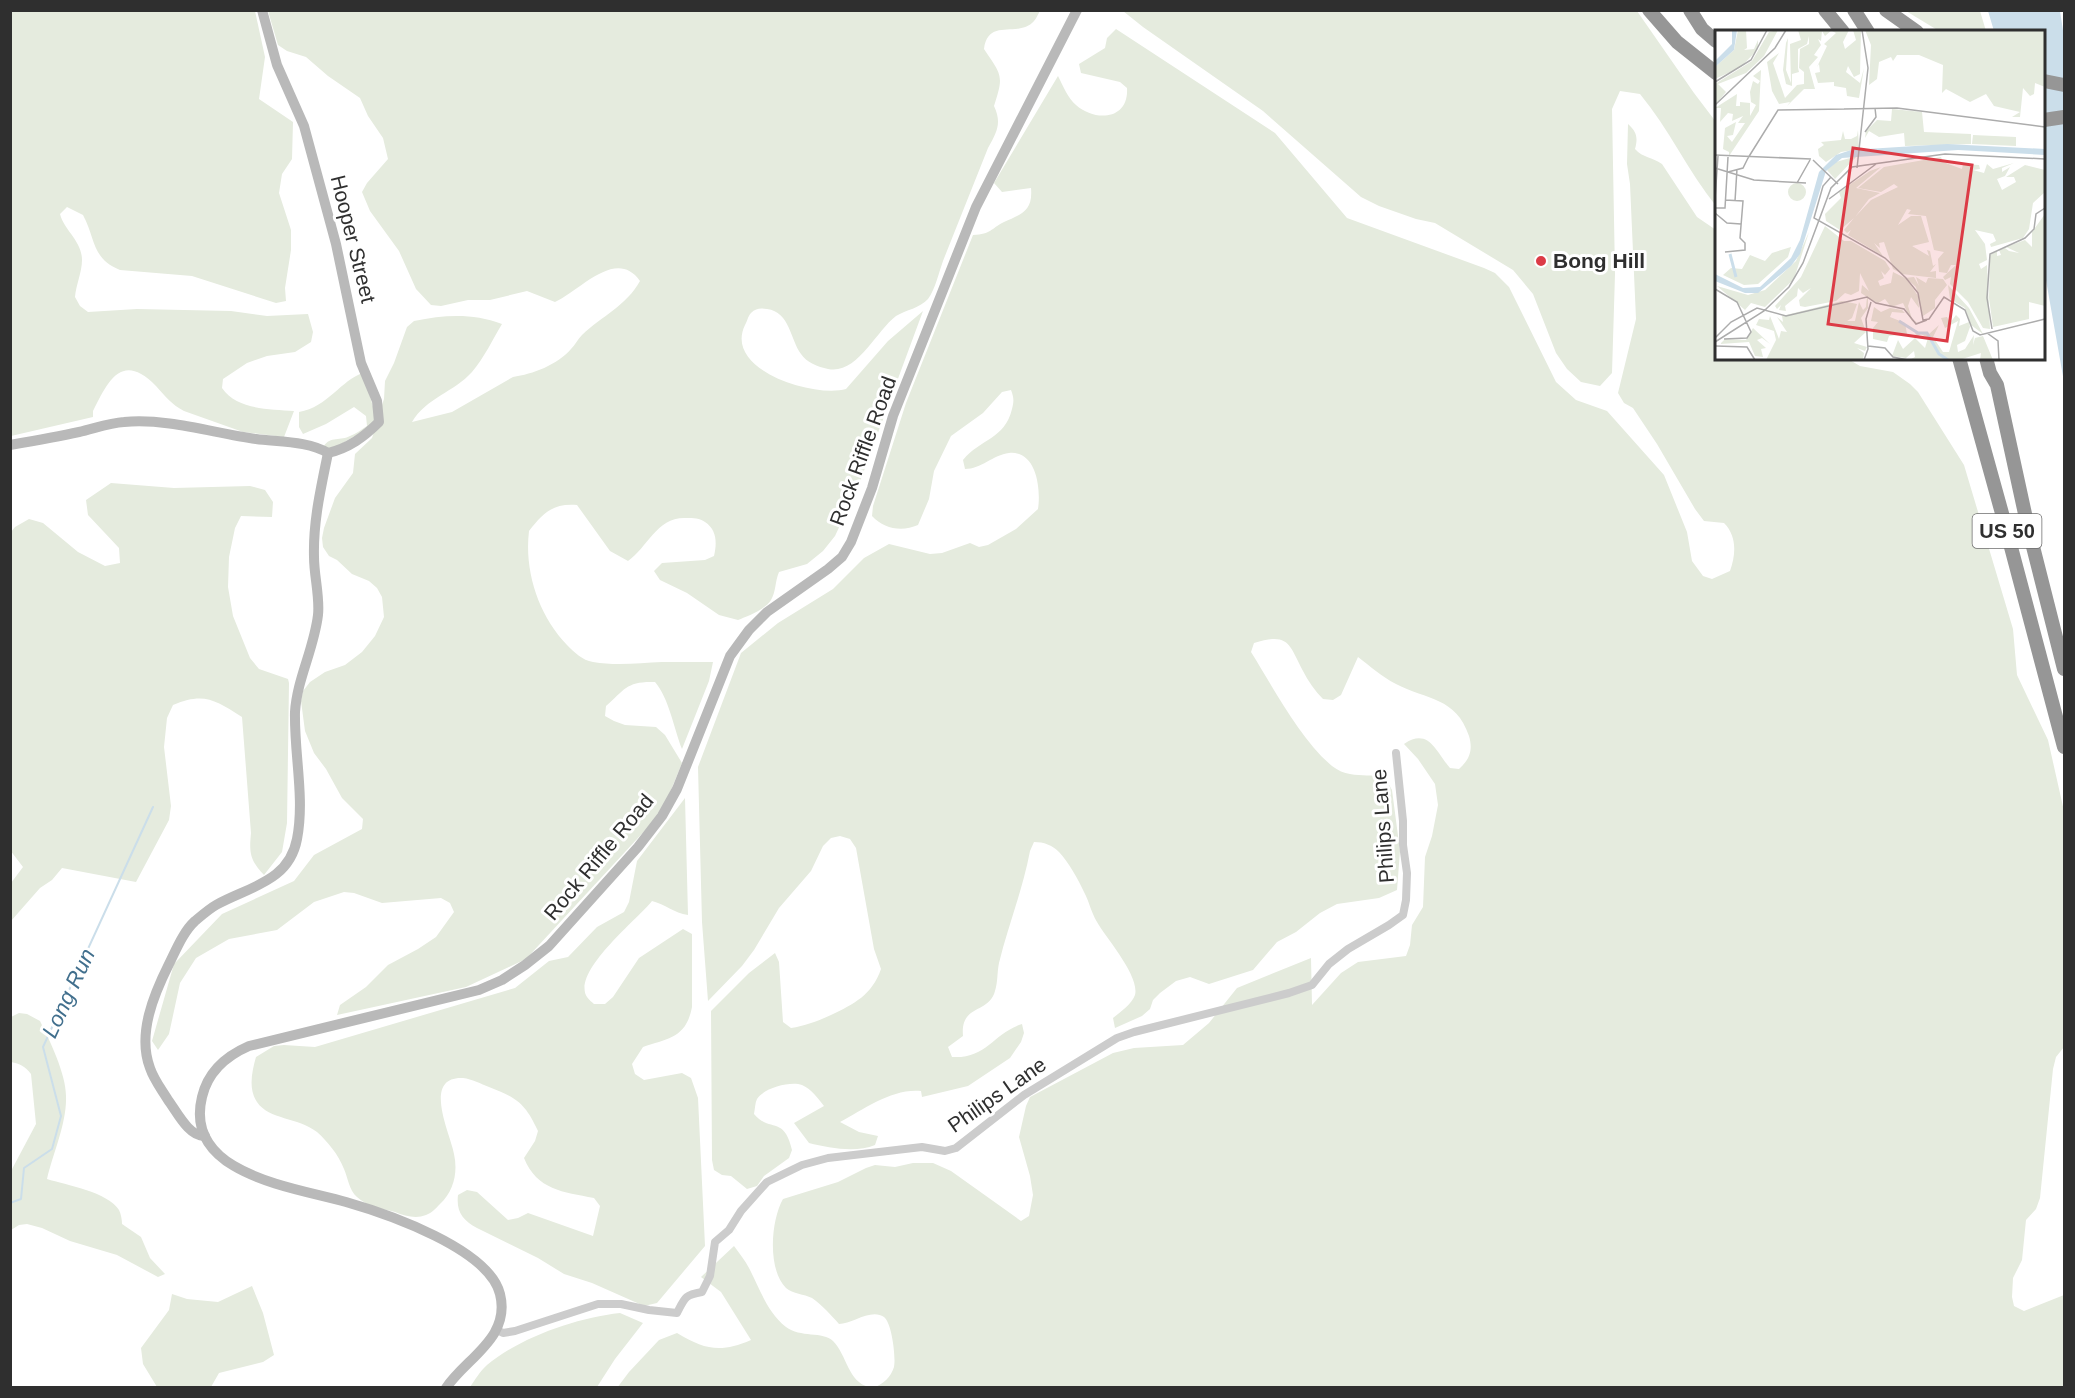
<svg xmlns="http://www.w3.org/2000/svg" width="2075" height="1398" font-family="Arial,sans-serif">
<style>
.green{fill:#e5ebde}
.water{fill:#cbdeea}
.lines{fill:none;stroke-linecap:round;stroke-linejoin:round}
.stream{stroke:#cbdeea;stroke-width:2}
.street{stroke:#ccc;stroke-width:8}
.secondary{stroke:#b9b9b9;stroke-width:10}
.highway{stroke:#969696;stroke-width:14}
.poi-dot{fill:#dc3b46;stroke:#fff;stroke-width:2}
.labels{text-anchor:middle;stroke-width:6;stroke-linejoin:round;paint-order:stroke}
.shield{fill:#fff;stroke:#6d6d6d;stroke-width:1.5}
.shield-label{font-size:20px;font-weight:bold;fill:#2f2f2f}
.street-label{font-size:21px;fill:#2f2f2f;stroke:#fff}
.poi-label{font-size:21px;font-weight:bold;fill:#2f2f2f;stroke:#fff;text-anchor:start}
.water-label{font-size:22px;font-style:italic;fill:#416f8d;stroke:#fff}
.inset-river{fill:none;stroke:#cbdeea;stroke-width:3}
.inset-road{fill:none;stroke:#acacac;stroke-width:1.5}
.view{fill:#dc3b46;fill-opacity:0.15;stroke:#dc3b46;stroke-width:3}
.inset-edge{fill:none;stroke:#2f2f2f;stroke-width:3}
</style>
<rect width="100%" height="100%" fill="#fff"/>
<!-- green -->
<g class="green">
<path d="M10,11h245l10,46 -6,42 34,23 -1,37 -10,15 -3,19 12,37v20l-6,38 1,13 -10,2 -84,-27 -72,-6c-29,-12 -24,-31 -37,-55l-16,-8 -7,7c4,16 22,27 22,46 0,12 -6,25 -7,37l5,9 8,6 49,-3 94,2 36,5 41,-2 5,18 -2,10 -16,10 -28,4 -20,7 -24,16 -1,9c15,22 47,21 72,23l-10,26 -41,-5 -59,-21c-12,-6 -19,-15 -28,-25 -34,-35 -48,-5 -63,25v6l-82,19z"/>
<path d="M268,11h772c-2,3 -4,9 -8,12 -16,14 -44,-5 -48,26 18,27 20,26 10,57 8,17 3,26 -6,42 -15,38 -30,75 -45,113 -4,11 -8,29 -15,38 -8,9 -22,11 -32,17 -20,15 -39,59 -68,53 -10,-2 -22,-7 -27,-15 -11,-15 -11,-42 -34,-45 -6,-1 -11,-1 -16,4 -3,3 -4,9 -6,12 -22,45 69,73 101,64l42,-48 35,-30 -65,176 -23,49 -12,15 -16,13 -28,8c-4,9 -3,20 -8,28 -5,9 -23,16 -33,20l-19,-5 -32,-22 -27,-13 -6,-9 8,-8 43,-3 9,-4c3,-13 3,-26 -9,-34 -5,-4 -12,-4 -18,-4 -30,-2 -39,29 -59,43l-18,-10 -33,-46c-24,-2 -34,8 -48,26 -5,41 10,85 38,114 8,8 15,15 26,17 23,4 47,1 69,0 17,0 34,0 51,0l-4,19 -27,68c-8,-20 -13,-51 -27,-67 -28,-1 -30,7 -49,24l-1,10 9,5 11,4 31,2 9,8 17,28 -20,49 -136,147 -60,28 -129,28 3,-10 26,-18 22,-22 30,-16 18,-12 18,-25 -4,-9 -9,-5 -59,5 -28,-10 -10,-1 -30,10 -37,28 -48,9 -33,19 -16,25 -11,51 -11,16 -6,-9 22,-77 48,-50 72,-33 20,-26 48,-26 1,-10 -21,-21 -16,-29 -12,-16 -9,-22 -4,-30 2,-10 7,-9 15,-10 20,-7 17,-13 13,-16 9,-19 -2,-20 -5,-9 -8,-7 -17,-7 -15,-14 -8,-4 -6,-9 -1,-9 2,-10 11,-30 18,-25 2,-19 17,-16 5,-15 -48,28 -5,-5c6,-10 17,-5 26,-10 6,-2 12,-7 17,-10l-1,-10 -12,-9 -28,17 -23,10 -4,-7v-15c29,-5 42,-32 64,-39l14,47 7,-21 1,-18 9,-18 13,-36 7,-6c31,-6 58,-8 88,3 -9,15 -18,34 -30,48 -18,20 -46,26 -60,50l40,-10 61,-35c20,-3 44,-12 58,-28 4,-4 7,-10 11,-14 20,-19 44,-29 58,-54 -24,-34 -60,10 -85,21l-28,-11 -37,9h-22l-27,6 -10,-1 -15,-16 -17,-38 -29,-40 -8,-19 5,-9 21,-24 -5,-21 -15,-22 -8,-18 -32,-22 -22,-19 -19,-6 -9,-6z"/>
<path d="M1123,11h514l57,82 22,29v84c-28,-35 -47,-77 -76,-112l-20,-3 -8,18 3,165 -3,99 -12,13 -19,-4 -14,-13 -11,-16 -23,-59 -20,-24 -78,-47 -19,-4 -37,-13 -18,-9 -98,-86 -120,-84z"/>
<polygon points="1906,11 1980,11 1986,31 1939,31"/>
<path d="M1116,29l159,104 72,85 137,50 11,5 14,14 47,95 20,18 31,11 57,64 23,57 5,29 11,15 9,3 18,-8c6,-17 7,-35 -6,-48l-20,-2 -9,-12 -38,-65 -24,-36 -9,-5 -6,-10 18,-74 -6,-135 -3,-20 1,-40c9,8 10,14 7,25 8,9 17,8 27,15l35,53 19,13v128l132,1 12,7 33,6 17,12 8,8 46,73 49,164 4,46 31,65 16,71v236l-8,10 -3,12 -13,129 -4,11 -10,11 -4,40 -9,18 -1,19 2,9 10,5 40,-16v92h-1189c8,-3 16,-10 19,-20 2,-9 -2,-44 -10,-50 -13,-9 -32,7 -45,7 -8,-9 -17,-19 -27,-26 -8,-4 -19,-4 -26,-10 -19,-19 -15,-68 -3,-89l55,-17 28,-14 9,-3 20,2 18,-4h20l18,8 70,50 8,-5 4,-21 -3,-19 -11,-39 7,-31 4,-9 83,-44 21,-5 49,-3 26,-22 28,-35 74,-30 1,47 29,-32 17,-11 48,-6 4,-11 2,-20 11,-18 2,-50 7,-21 6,-31 -3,-21 -17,-25 -14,-15c25,-17 32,8 46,24l9,1c11,-10 14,-19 10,-33 -13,-39 -42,-36 -73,-52 -14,-7 -26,-18 -38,-27l-17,38 -8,5 -10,-1c-8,-8 -15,-18 -20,-28 -14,-27 -14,-39 -49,-28l-3,9c22,35 49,87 81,114 24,19 49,-2 60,24l8,61 -3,39 -18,8 -42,6 -17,9 -24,19 -19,10 -24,28 -44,14 -19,-7 -14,4 -16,12 -7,7 -3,9 -8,7 -27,12 -2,-10c7,-6 19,-14 22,-23 5,-19 -29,-57 -38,-73 -6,-10 -8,-21 -13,-30 -6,-13 -15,-29 -25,-40 -7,-7 -15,-10 -25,-10l-4,9c-7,38 -22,75 -31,112 -2,9 -1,19 -4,28 -6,23 -35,13 -32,45l-15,11 4,10c35,2 41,-24 70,-33l2,9 -3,9 -11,16 -42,28 -46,11 -1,-6c-28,-3 -57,18 -81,31l19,10 19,4 -3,9c-19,8 -46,3 -66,-2l-15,-20 30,-17c-6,-8 -13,-17 -22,-21 -12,-4 -38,3 -45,14 -2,4 -2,10 -3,15 16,19 30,1 38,36l-3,8 -25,18 -7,10 -10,3 -16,-13 -9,-1 -8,-5 -2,-10 -1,-149 38,-38 26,-20 4,9 4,60 8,6c14,-2 27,-7 40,-13 23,-11 41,-20 50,-46l-7,-20 -18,-101 -6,-9 -10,-3 -9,2 -8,8 -12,25 -32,37 -25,42 -12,16 -34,35 -6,-79 -4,-155 43,-114 37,-30 55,-34 31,-31 25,-14 41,10 12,-1 28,-10 9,4 9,-2 28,-16 22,-20c3,-19 -1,-59 -29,-56 -16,2 -28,16 -44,16l-2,-9c17,-21 42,-21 49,-51 2,-8 2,-11 -1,-19l-9,2 -19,21 -32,23 -17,35 -5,28 -11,26c-16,7 -34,4 -46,-9l1,-10 33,-103 67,-168c19,-1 17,-6 31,-13 18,-8 29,-11 27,-34l-29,4 -8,-9 64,-107c5,10 10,22 18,29 19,17 53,15 51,-17l-7,-6 -39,-9 -2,-9 26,-16 2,-10z"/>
<path d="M111,483l63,5 76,-2 15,4 8,12 -1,15 -31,-1 -6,12 -6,29 -1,30 5,29 17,42 9,11 29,10 1,4 -2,140 -5,29 -18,23c-14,-15 -15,-22 -13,-42l-9,-116c-27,-17 -38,-25 -69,-12l-6,13 -3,29 7,59 -2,14 -33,62 -74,-14 -10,12 -12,8 -29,33v-38l12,-16 -13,-17 1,-318 4,-5 14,-8 14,4 35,29 27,14 15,-3 -1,-15 -31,-33 -2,-15z"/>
<path d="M685,798l3,117c-14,-2 -23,-11 -36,-14 -15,19 -81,71 -65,96 2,3 5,5 7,7h11l8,-7 26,-39 44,-29 9,5v73c-6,31 -23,31 -49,40l-11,17 3,10 9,6 38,-7 9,5 7,20 7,148 -48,57 -13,3 -52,-23 -28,-9 -26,-16 -61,-30c-14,-8 -21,-16 -19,-33l9,-5 10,2 31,28 10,-2 10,-5 65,23 7,-30 -6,-8c-31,-6 -57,-8 -70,-40l11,-17 3,-10c-13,-28 -21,-33 -49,-44 -8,-3 -17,-8 -26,-9 -42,-2 -12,57 -9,76 4,18 0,37 -14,50 -4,4 -8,9 -14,11 -10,4 -21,1 -31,-3 -12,-3 -29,-6 -38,-15 -8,-7 -9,-19 -13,-28 -6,-15 -16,-27 -27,-37 -19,-15 -48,-12 -60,-30 -9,-13 -5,-31 -1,-45l18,-11 10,-1 31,2 200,-59 34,-27 19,-4 29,-30 27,-15 5,-10 8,-41z"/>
<path d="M19,1013l8,1 13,7c10,20 26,53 26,75 1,27 -13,57 -19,83 19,6 61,13 72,31 2,4 3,10 3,14l19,13 9,21 15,16 -7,3 -41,-22 -47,-14 -28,-13 -15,-4 -8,1 -8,5v-59l25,-47 -5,-50c-6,-8 -11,-10 -20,-12v-45z"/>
<path d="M734,1246c5,7 11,14 15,22 11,21 18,44 37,59 14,11 37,4 47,14 14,14 15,41 36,46l-252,1 12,-16 30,-32 18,-7c28,17 44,20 74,7l-30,-48 -20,-15z"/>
<polygon points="252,1286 263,1313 274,1355 263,1362 219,1373 211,1387 157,1387 143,1364 141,1348 169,1310 172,1294 187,1299 218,1302"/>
<path d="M620,1313l23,10 -28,36 -18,28h-127c5,-7 10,-16 17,-22 34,-28 89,-47 133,-52z"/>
</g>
<!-- water -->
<polygon class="water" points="1988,11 2060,11 2064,37 2064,382 2044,269 2044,32 1994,31"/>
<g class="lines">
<!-- stream -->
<polyline class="stream" points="10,1203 21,1199 24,1168 52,1149 61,1116 43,1047 153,807"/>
<!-- street -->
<path class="street" d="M497,1330l6,3 12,-2 83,-27h23l28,6 28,3c8,-16 8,-18 25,-21l8,-16 5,-34 14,-12 12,-19 26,-29 35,-17 26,-7 94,-11 23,4 11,-3 68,-53 93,-57 17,-6 155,-39 23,-8 17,-21 19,-15 41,-24 14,-10 3,-15 1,-27 -4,-28v-24l-7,-68"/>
<!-- secondary -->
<g class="secondary">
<path d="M262,10l15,55 27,61 32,118 25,119 16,38 2,21c-15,15 -30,26 -51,31"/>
<path d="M10,445c23,-4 46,-8 69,-13 14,-3 30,-9 45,-10 44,-4 89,11 132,17 23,3 53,2 72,14"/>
<path d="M205,1136c-16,1 -28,-24 -37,-36 -6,-10 -14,-20 -18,-32 -13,-34 4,-74 19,-104 7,-14 14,-32 26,-43 6,-5 14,-12 21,-16 32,-18 73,-23 81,-66 8,-41 -3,-85 -2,-127 2,-33 19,-63 23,-97 2,-18 -4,-39 -4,-58 -1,-36 7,-69 14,-104"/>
<path d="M446,1388c20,-30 65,-50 54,-94 -11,-45 -112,-80 -154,-92 -51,-15 -163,-27 -144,-105 6,-26 24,-41 47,-51l230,-56 23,-10 23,-15 24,-19 89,-99 24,-31 15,-27 53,-133 19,-26 18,-18 61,-43 14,-12 9,-15 21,-54 21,-72 83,-209 101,-197"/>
</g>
<!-- highway -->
<g class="highway">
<polyline points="1649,10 1677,42 1716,73"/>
<polyline points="1690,10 1702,29 1716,41"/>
<polyline points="1825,10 1843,32"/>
<polyline points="1854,10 1868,32"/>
<polyline points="1886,10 1917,32"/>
<polyline points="2044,81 2064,85"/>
<polyline points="2044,120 2064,117"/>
<polyline points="1959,358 2003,517 2064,747"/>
<polyline points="1986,358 1990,373 1997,385 2027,523 2064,669"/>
</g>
</g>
<!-- markers -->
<circle class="poi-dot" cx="1541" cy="261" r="6"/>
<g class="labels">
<!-- shield labels -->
<rect class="shield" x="1972.5" y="514" width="69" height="34" rx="4.5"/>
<g class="shield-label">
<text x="2007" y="538">US 50</text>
</g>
<!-- street labels -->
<g class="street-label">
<text transform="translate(353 239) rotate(76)" y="7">Hooper Street</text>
<text transform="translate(863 451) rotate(-70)" y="7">Rock Riffle Road</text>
<text transform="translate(1383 826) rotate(-94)" y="7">Philips Lane</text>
<text transform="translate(599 857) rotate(-50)" y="7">Rock Riffle Road</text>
<text transform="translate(997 1095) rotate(-35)" y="7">Philips Lane</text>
</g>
<!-- poi labels -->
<g class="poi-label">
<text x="1553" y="268">Bong Hill</text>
</g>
<!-- water labels -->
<g class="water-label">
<text transform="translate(68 993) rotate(-65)" y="8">Long Run</text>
</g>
</g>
<!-- overview -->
<g transform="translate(1715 30)">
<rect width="330" height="330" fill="#fff"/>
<path d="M23,0h8l1,18 -3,2 10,-1 4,-9v9l-17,18 -26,12v-12l19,-17zM63,0l-14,26 -18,17 -28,11 8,8 -11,13v-21l37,-23 17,-29zM83,0h34l-7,6 -3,-5 -1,10 -3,-2 3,6 -7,10 4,2 -9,10 6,22h-11l-17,17 3,-4 -11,2 -7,-13 -5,-29 12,-9 -6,10 12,35 12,-13 7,-1v-12l-5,-4 1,-19 9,-5v-8l-2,8 -9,5v19l1,4 -7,2v12l-6,-2 -3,-14 3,-27 2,-5 -2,32 5,13 -1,-39 11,-4zM134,0l-6,12 2,7 11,-9 -3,-10h8l-1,44 -6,3 -6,-11 -2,6 14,11 4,-15 -5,30 -12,-2 -1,-8 -12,-2v-4l-16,1 -3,-10 5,-1 -1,-8 -2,3 10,-21 -3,-2 12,-11 -4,-2zM150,0h180v57l-10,-4 -1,11 -4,2 -7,-8 -3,29h-8l8,-5 -26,-6 -8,-12 -16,8 -24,-13 -4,4 1,-28 -24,-10h-22l-4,6 -2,-4 -12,5 -2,17 -8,6 2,-40zM46,40l-2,41 -30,45v-4l-6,-3 2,-21 11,-6 -3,13 -6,1 5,6 13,-19h-7l5,-7 -11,5 1,-7 -5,-1 -8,9 1,-14h-6l22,-14 -1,12h4v-4l10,1v13l6,-11 -5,-3 -1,-10 3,-11 5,3 2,-3 -7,-5zM177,79l30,3 2,20 47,2v10l-66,2 -1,-13 -25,4 -10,-6 -4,7 1,-7 11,-11 14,1zM143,100l1,19 -18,3 -15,10 -7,-6 -1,-7 6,-4 -3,-3 20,-2 2,-9 2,8h6l6,-3zM258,105l43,2v9l-44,-2zM142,126l-22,23 -8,-9 9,-8zM226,127l2,5 19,7 1,-5 16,1 1,4 -7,1 11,3 3,-9 6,5 21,-6 -12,5v4l8,-5 -5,9 -8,3 5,11 14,-8 -2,-5h-8l19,-12 20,5v22l-12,11 -4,26 -6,9 -32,9 -1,-3 6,-3 -3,-7 -18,-4 10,14 2,16 -8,4 2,5 6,-4 3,64 -7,-1 -15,-26 -18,-18 1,-7 -6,3 -2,-3 13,-12h-5l-4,8 -8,-1 -1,-13 6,-7 -10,-2 -8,-34 -18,-2 3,-4 -4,-1 -9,16 13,-9h10l8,26 -17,4 17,10 -2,-6 3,1 3,15 3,-2 -6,8 6,-1v7l-34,-4 -9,-5 -9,-27 -5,1 1,5 -6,-5 9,13 -35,-21 3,-5 -4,3 -3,-3 10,-12 -14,12 -14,-9 -1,-7 16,-16 -2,-6 31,-21 11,-4 -25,21 24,5 -11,6 -14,18 16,-17 27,-13 -4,-3 -13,8 -23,-4 26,-21zM73 162a9 9 0 1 1 18 0a9 9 0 1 1-18 0ZM330,184v92l-16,-4v17l-36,8 -4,-29 1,-43 7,-4v5l4,-1 -2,-5 6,-2 4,3 10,2 -13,-6 19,-7 7,7v-15zM110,196l19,15h7l34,20 5,8 -5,6 -4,-4 3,7 -6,3 2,5 11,-3 2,-11 12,6 9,-1 5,9 -3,-9 10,6 2,-5 15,1 4,6 -12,15v8l-12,8 -7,-29 -10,-9 12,18 1,12 -8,-11 -3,9 4,13 7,5 -7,-3 -3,-5 -6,-13 -12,4 -6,-8 -7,4 -10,-5v10l-7,10 5,14 -12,11 13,4 -2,4 -8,-3 7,5 -1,7h-97l10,-20 -2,-9 -18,-6 3,-6 10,1 1,-4 9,23 2,-8 6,1 -10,-15 6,5 -1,-6 60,-15 15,3 -5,14 -5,3h8l4,-19 4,8 3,-3 1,-10 -6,-4 1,-8 7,6 -9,-18 -1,18 -8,4 -6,-2 -9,8 -31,6 -5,-1 -1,-6 12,-12 -8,5 -5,-5 -1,8 -12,10 1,5 -7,-1 2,-5 -4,4 -2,-3 26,-29zM94,202l-15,47 -29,28 -14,-4 -6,7 -28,-24 31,9 17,-5 31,-29zM76,217l-3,10 -30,27 -14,1 -21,-10 8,-7 11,1 8,-14 15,6 7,-8zM233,255l21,23 14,26 -12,-9 -6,-17 -15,-9zM159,277l7,5 9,-4 12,2 3,3 -13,-1 -2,5 15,6 2,11 -18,2 -2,6 -14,-3v-11l5,-6 -7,-1zM241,285l4,4 -1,7 10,-4 1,5 -5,14 -8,4 1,7 7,-3 9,-14 -1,10 2,-7 8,-2 10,24h-13l1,-7 -22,7h-50l6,-3 -1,-6 -8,7 -14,-2 6,-16 5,9 12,-11 10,10 3,-10 -7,-4 -4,3 -2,-4 14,1 10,-9 -6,12 10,15h6l9,-31 -13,7 -4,-10 6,-1 3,6zM38,298l17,16 -8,-6 -5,2 9,8 -5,1 2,8 -8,-1 -6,-14 -29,2 5,-5 21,1z" fill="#e5ebde"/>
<path d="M17,0h5l-3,20 -19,17v-6l17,-17zM232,114l98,5v6l-87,-5 -116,8 -16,13 -26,83 -9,12 -33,27h-13l-30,-12v-7l28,14 17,-1 31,-29 9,-18 19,-68 17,-17 15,-5z" fill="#cbdeea"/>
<path class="inset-river" d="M15,224l6,23M184,291l19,12h9l12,21 9,6"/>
<path class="inset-road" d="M0,52l36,-22 16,-30M0,75l60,-57 11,-18M129,79l53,-1 148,19M150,102l11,-15 -1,-9M0,125l96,4M33,128l30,-48 68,-1M98,130l25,24M0,138l39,12 52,3M142,138l11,-100 -6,-38M13,142l15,-4 5,-10M116,147l-8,9 -9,32 71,40 21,20 12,15 5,27 6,-1 15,-22 21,13 8,21 7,4 65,-16M82,153l13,-23M0,169l3,-43M114,169l47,-35M10,170l18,1 -3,37 5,5v7l-20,2M20,171l2,-32M0,178h10l3,-51M0,183l12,10 14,1M0,259l22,13 14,30 -4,6 -23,1M277,299l-5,-31 3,-44 35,-16 9,-9 2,-15 9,-6M272,303l11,8 1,19M0,308l16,-16 26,-14 29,8 81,-19 9,6 28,6 12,15 11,-4M0,312l49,-31 25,-24 14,-24 28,-75 21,-21 93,-13 100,5M1,316l31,1 8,13M153,316l17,2 8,9 15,3M149,330l4,-11 -2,-30 5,-17"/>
<path class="view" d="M138,118l119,17 -25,176 -119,-17z"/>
<rect width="330" height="330" class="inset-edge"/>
</g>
<!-- border -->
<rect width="2075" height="1398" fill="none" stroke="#2f2f2f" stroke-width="24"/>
</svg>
